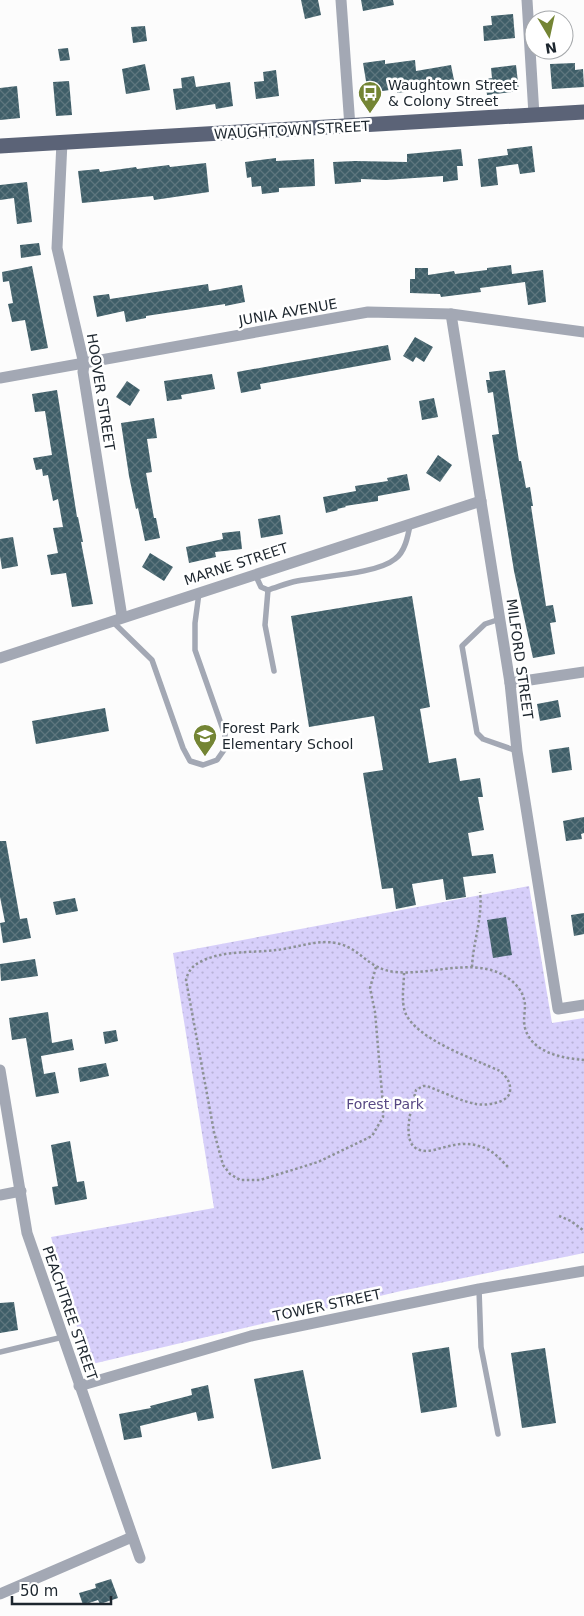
<svg xmlns="http://www.w3.org/2000/svg" width="584" height="1616" font-family="'DejaVu Sans',sans-serif">
<style>
.park{fill:url(#park-dots)}
.building{fill:url(#building-cross-hatch)}
.lines{fill:none;stroke-linecap:round;stroke-linejoin:round}
.path{stroke:#8d9296;stroke-width:2.5;stroke-dasharray:2.5 2.5;stroke-linecap:butt}
.lane{stroke:#a3a8b4;stroke-width:5.5}
.street{stroke:#a3a8b4;stroke-width:11}
.primary{stroke:#5b6377;stroke-width:15}
.labels{text-anchor:middle;stroke-width:5;stroke-linejoin:round;paint-order:stroke}
.poi-label{font-size:14px;fill:#1d262e;stroke:#fff;text-anchor:start}
.street-label{font-size:14px;fill:#1d262e;stroke:#fff}
.park-label{font-size:14px;fill:#574883;stroke:#fff}
</style>
<defs>
<pattern id="park-dots" width="8" height="8" patternUnits="userSpaceOnUse" patternTransform="scale(1.25)"><rect width="8" height="8" fill="#d7cffa"/><path d="M2 2h.1M6 6h.1" fill="none" stroke="#b8b2d7" stroke-width="1.8" stroke-linecap="round"/></pattern>
<pattern id="building-cross-hatch" width="8" height="8" patternUnits="userSpaceOnUse" patternTransform="scale(1.25)"><rect width="8" height="8" fill="#3f5e68"/><path d="M0 0l8 8M0 8l8-8" fill="none" stroke="#5e767e"/></pattern>
</defs>
<rect width="100%" height="100%" fill="#fcfcfc"/>
<!-- park -->
<polygon class="park" points="529,886 552,1023 584,1018 584,1253 401,1291 88,1365 51,1237 214,1208 173,953"/>
<!-- building -->
<g class="building">
<polygon points="301,0 318,0 321,15 305,19"/>
<polygon points="361,0 393,0 394,5 363,11"/>
<polygon points="513,14 515,38 484,41 483,26 492,25 491,16"/>
<polygon points="145,26 147,41 133,43 131,27"/>
<polygon points="68,48 70,60 60,61 58,49"/>
<polygon points="385,60 385,64 415,60 416,71 451,65 455,85 397,93 397,89 368,93 363,63"/>
<polygon points="575,63 575,70 583,69 584,87 552,89 550,64"/>
<polygon points="145,64 150,90 126,94 122,69"/>
<polygon points="516,65 519,91 487,95 485,79 492,78 491,68"/>
<polygon points="276,70 279,96 256,99 254,82 264,81 263,72"/>
<polygon points="194,76 196,87 230,82 233,106 216,109 215,104 176,110 173,89 182,88 181,78"/>
<polygon points="69,81 72,115 56,116 53,82"/>
<polygon points="17,86 20,118 0,120 0,88"/>
<polygon points="532,146 535,172 520,174 518,164 496,167 498,185 481,187 478,159 508,155 507,149"/>
<polygon points="461,149 463,166 457,166 458,180 443,182 443,176 386,180 361,179 361,182 335,184 333,162 355,161 407,162 407,154"/>
<polygon points="276,158 276,161 314,159 315,186 279,188 279,192 262,194 261,186 252,187 251,177 247,178 245,162"/>
<polygon points="206,163 209,192 154,200 153,196 82,203 78,171 99,169 100,172 136,167 137,169 169,165 170,167"/>
<polygon points="27,182 32,222 17,224 14,198 0,200 0,185"/>
<polygon points="39,243 41,255 21,258 20,245"/>
<polygon points="511,265 512,274 543,270 546,302 528,305 525,282 480,288 481,292 441,297 440,294 410,293 410,279 415,279 415,268 428,268 428,275 454,271 455,274 487,270 487,268"/>
<polygon points="32,266 48,348 31,351 25,320 12,322 8,304 13,303 9,281 3,282 2,272"/>
<polygon points="208,284 209,291 242,285 245,302 225,306 225,304 146,316 146,318 126,322 124,311 97,317 93,296 109,294 110,299"/>
<polygon points="415,337 433,347 424,362 416,357 413,362 403,356"/>
<polygon points="388,345 391,360 260,384 261,389 241,393 237,372"/>
<polygon points="505,370 519,461 521,461 526,488 530,487 533,506 531,506 546,606 553,605 556,622 550,623 555,654 533,658 514,571 496,460 492,435 499,434 493,392 488,393 486,380 490,380 489,372"/>
<polygon points="212,374 215,389 181,395 182,399 167,401 164,381"/>
<polygon points="127,381 140,390 130,406 116,397"/>
<polygon points="57,390 77,517 78,517 83,542 81,542 93,604 72,607 66,573 51,575 47,555 58,553 53,528 63,527 58,499 53,501 48,475 43,476 42,469 36,470 33,458 52,455 45,411 35,412 32,394"/>
<polygon points="434,398 438,417 422,420 419,401"/>
<polygon points="154,418 157,438 147,439 152,472 146,473 154,518 156,518 160,538 145,541 138,508 136,509 129,476 121,423"/>
<polygon points="438,455 452,465 440,482 426,473"/>
<polygon points="407,474 410,490 378,496 378,501 345,506 346,507 337,509 338,510 326,513 323,497 356,491 355,486 388,481 387,478"/>
<polygon points="280,515 283,534 261,538 258,519"/>
<polygon points="240,531 242,549 215,552 216,557 189,563 186,547 223,539 222,533"/>
<polygon points="13,537 18,566 2,569 0,556 0,539"/>
<polygon points="150,553 173,567 164,581 142,567"/>
<polygon points="412,596 430,707 420,709 429,763 456,758 460,781 480,778 483,797 478,797 484,830 468,833 472,856 493,854 496,873 463,877 466,897 446,900 443,879 412,884 416,905 396,909 393,888 382,889 363,773 383,770 374,716 309,727 291,616"/>
<polygon points="558,700 561,717 540,721 537,704"/>
<polygon points="105,708 109,731 36,744 32,721"/>
<polygon points="569,747 572,770 552,773 549,750"/>
<polygon points="584,817 584,833 581,834 582,839 566,841 563,821"/>
<polygon points="0,841 6,841 20,919 27,918 31,938 3,943 0,923 5,922 0,897"/>
<polygon points="75,898 78,911 56,915 53,902"/>
<polygon points="584,913 584,934 574,936 571,915"/>
<polygon points="506,917 512,955 493,958 487,920"/>
<polygon points="35,959 38,976 1,981 0,964"/>
<polygon points="48,1012 52,1043 72,1039 74,1050 41,1056 44,1074 55,1072 59,1093 36,1097 26,1038 12,1040 9,1018"/>
<polygon points="116,1030 118,1041 105,1044 103,1032"/>
<polygon points="106,1063 109,1076 80,1082 78,1068"/>
<polygon points="70,1141 77,1182 84,1181 87,1199 55,1205 52,1187 58,1186 51,1145"/>
<polygon points="14,1302 18,1330 0,1333 0,1303"/>
<polygon points="449,1347 457,1407 421,1413 412,1353"/>
<polygon points="545,1348 556,1423 522,1428 511,1353"/>
<polygon points="303,1370 321,1459 272,1469 254,1379"/>
<polygon points="208,1385 214,1418 198,1421 196,1412 140,1426 142,1437 124,1440 119,1414 151,1408 150,1406 192,1395 191,1389"/>
<polygon points="111,1579 118,1598 100,1604 98,1600 83,1605 79,1593 96,1588 95,1584"/>
</g>
<g class="lines">
<!-- path -->
<g class="path">
<path d="M376,967l-6,21 5,24 8,93v12l-11,19 -54,26 -58,18h-20l-10,-6 -7,-9 -9,-33 -28,-152c2,-9 7,-15 16,-19 22,-11 51,-8 74,-11 21,-2 43,-12 64,-6 22,6 29,26 56,28 33,3 70,-12 101,0 14,6 27,17 28,33 0,7 -2,15 0,23 7,25 37,30 59,32"/>
<path d="M472,967c1,-25 11,-50 8,-75"/>
<path d="M404,973c0,12 -3,27 1,39 10,27 69,47 95,59 6,5 11,11 10,20 -1,12 -24,15 -34,13 -16,-3 -33,-12 -49,-18h-4l-7,4c-5,20 -21,68 18,60 15,-4 29,-9 45,-4 13,3 21,13 30,22"/>
<polyline points="559,1216 571,1221 584,1231"/>
</g>
<!-- lane -->
<g class="lane">
<path d="M255,574l6,13 7,3c10,-3 19,-7 29,-9 25,-5 80,-7 98,-22 10,-7 13,-23 15,-34"/>
<polyline points="268,590 265,625 274,671"/>
<polyline points="500,619 485,624 462,646 477,733 483,739 517,751"/>
<polyline points="113,622 152,660 183,748 190,761 203,765 217,760 224,750 225,735 195,650 195,623 199,593"/>
<polyline points="479,1289 481,1347 498,1434"/>
<polyline points="0,1352 63,1337"/>
</g>
<!-- street -->
<g class="street">
<polyline points="341,0 350,127"/>
<polyline points="527,0 534,115"/>
<polyline points="62,142 57,248 84,364 83,372 122,617"/>
<polyline points="451,314 510,683 517,751 558,1009 584,1005"/>
<polyline points="0,378 368,312 451,314 584,332"/>
<polyline points="0,658 481,501"/>
<polyline points="510,683 584,672"/>
<polyline points="0,1070 27,1233 140,1558"/>
<polyline points="0,1195 21,1191"/>
<polyline points="79,1386 251,1336 479,1289 584,1271"/>
<polyline points="0,1594 132,1537"/>
</g>
<!-- primary -->
<polyline class="primary" points="0,146 584,112"/>
</g>
<!-- icons -->
<defs>
<g id="bus-pin" transform="scale(1.25)"><path d="M0 17L-7.5 6A9.5 9.5 0 1 1 7.5 6Z" fill="#748534" stroke="#fff"/><path d="M-5-6H5V4H4V6H2V4H-2V6H-4V4H-5ZM-3.5-4V0h7V-4ZM-3.5 1.2v1.5H-2V1.2ZM2 1.2v1.5H3.5V1.2Z" fill="#fff"/></g>
<g id="school-pin" transform="scale(1.25)"><path d="M0 17L-7.5 6A9.5 9.5 0 1 1 7.5 6Z" fill="#748534" stroke="#fff"/><path d="M0-5L7-2L0 1L-7-2ZM-4 1L0 2.5L4 1V4Q0 6-4 4Z" fill="#fff"/></g>
</defs>
<g fill-rule="evenodd">
<use href="#bus-pin" x="370" y="93"/>
<use href="#school-pin" x="205" y="736"/>
</g>
<g class="labels">
<!-- poi labels -->
<g class="poi-label">
<text x="388" y="90">Waughtown Street<tspan x="388" dy="16">&amp; Colony Street</tspan></text>
<text x="222" y="733">Forest Park<tspan x="222" dy="16">Elementary School</tspan></text>
</g>
<!-- street labels -->
<g class="street-label">
<text transform="translate(292 130) rotate(-3)" y="5">WAUGHTOWN STREET</text>
<text transform="translate(288 312) rotate(-10)" y="5">JUNIA AVENUE</text>
<text transform="translate(101 392) rotate(81)" y="5">HOOVER STREET</text>
<text transform="translate(236 564) rotate(-18)" y="5">MARNE STREET</text>
<text transform="translate(520 659) rotate(82)" y="5">MILFORD STREET</text>
<text transform="translate(327 1305) rotate(-12)" y="5">TOWER STREET</text>
<text transform="translate(70 1313) rotate(71)" y="5">PEACHTREE STREET</text>
</g>
<!-- park labels -->
<g class="park-label">
<text x="385" y="1109">Forest Park</text>
</g>
</g>
<!-- north arrow -->
<g transform="translate(549 35) rotate(171)"><circle r="24" fill="#ffffff" stroke="#a5a8ab"/>
<path d="M0-4L9 19L0 12L-9 19Z" fill="#748534"/>
<text y="-8" font-size="14" font-weight="bold" text-anchor="middle" fill="#1d262e">N</text>
</g>
<!-- scale -->
<path d="M12 1596v8h99v-8" fill="none" stroke="#1d262e" stroke-width="2.5"/>
<text x="20" y="1596" font-size="15" fill="#1d262e" stroke="#ffffff" stroke-width="4" paint-order="stroke">50 m</text>
</svg>
